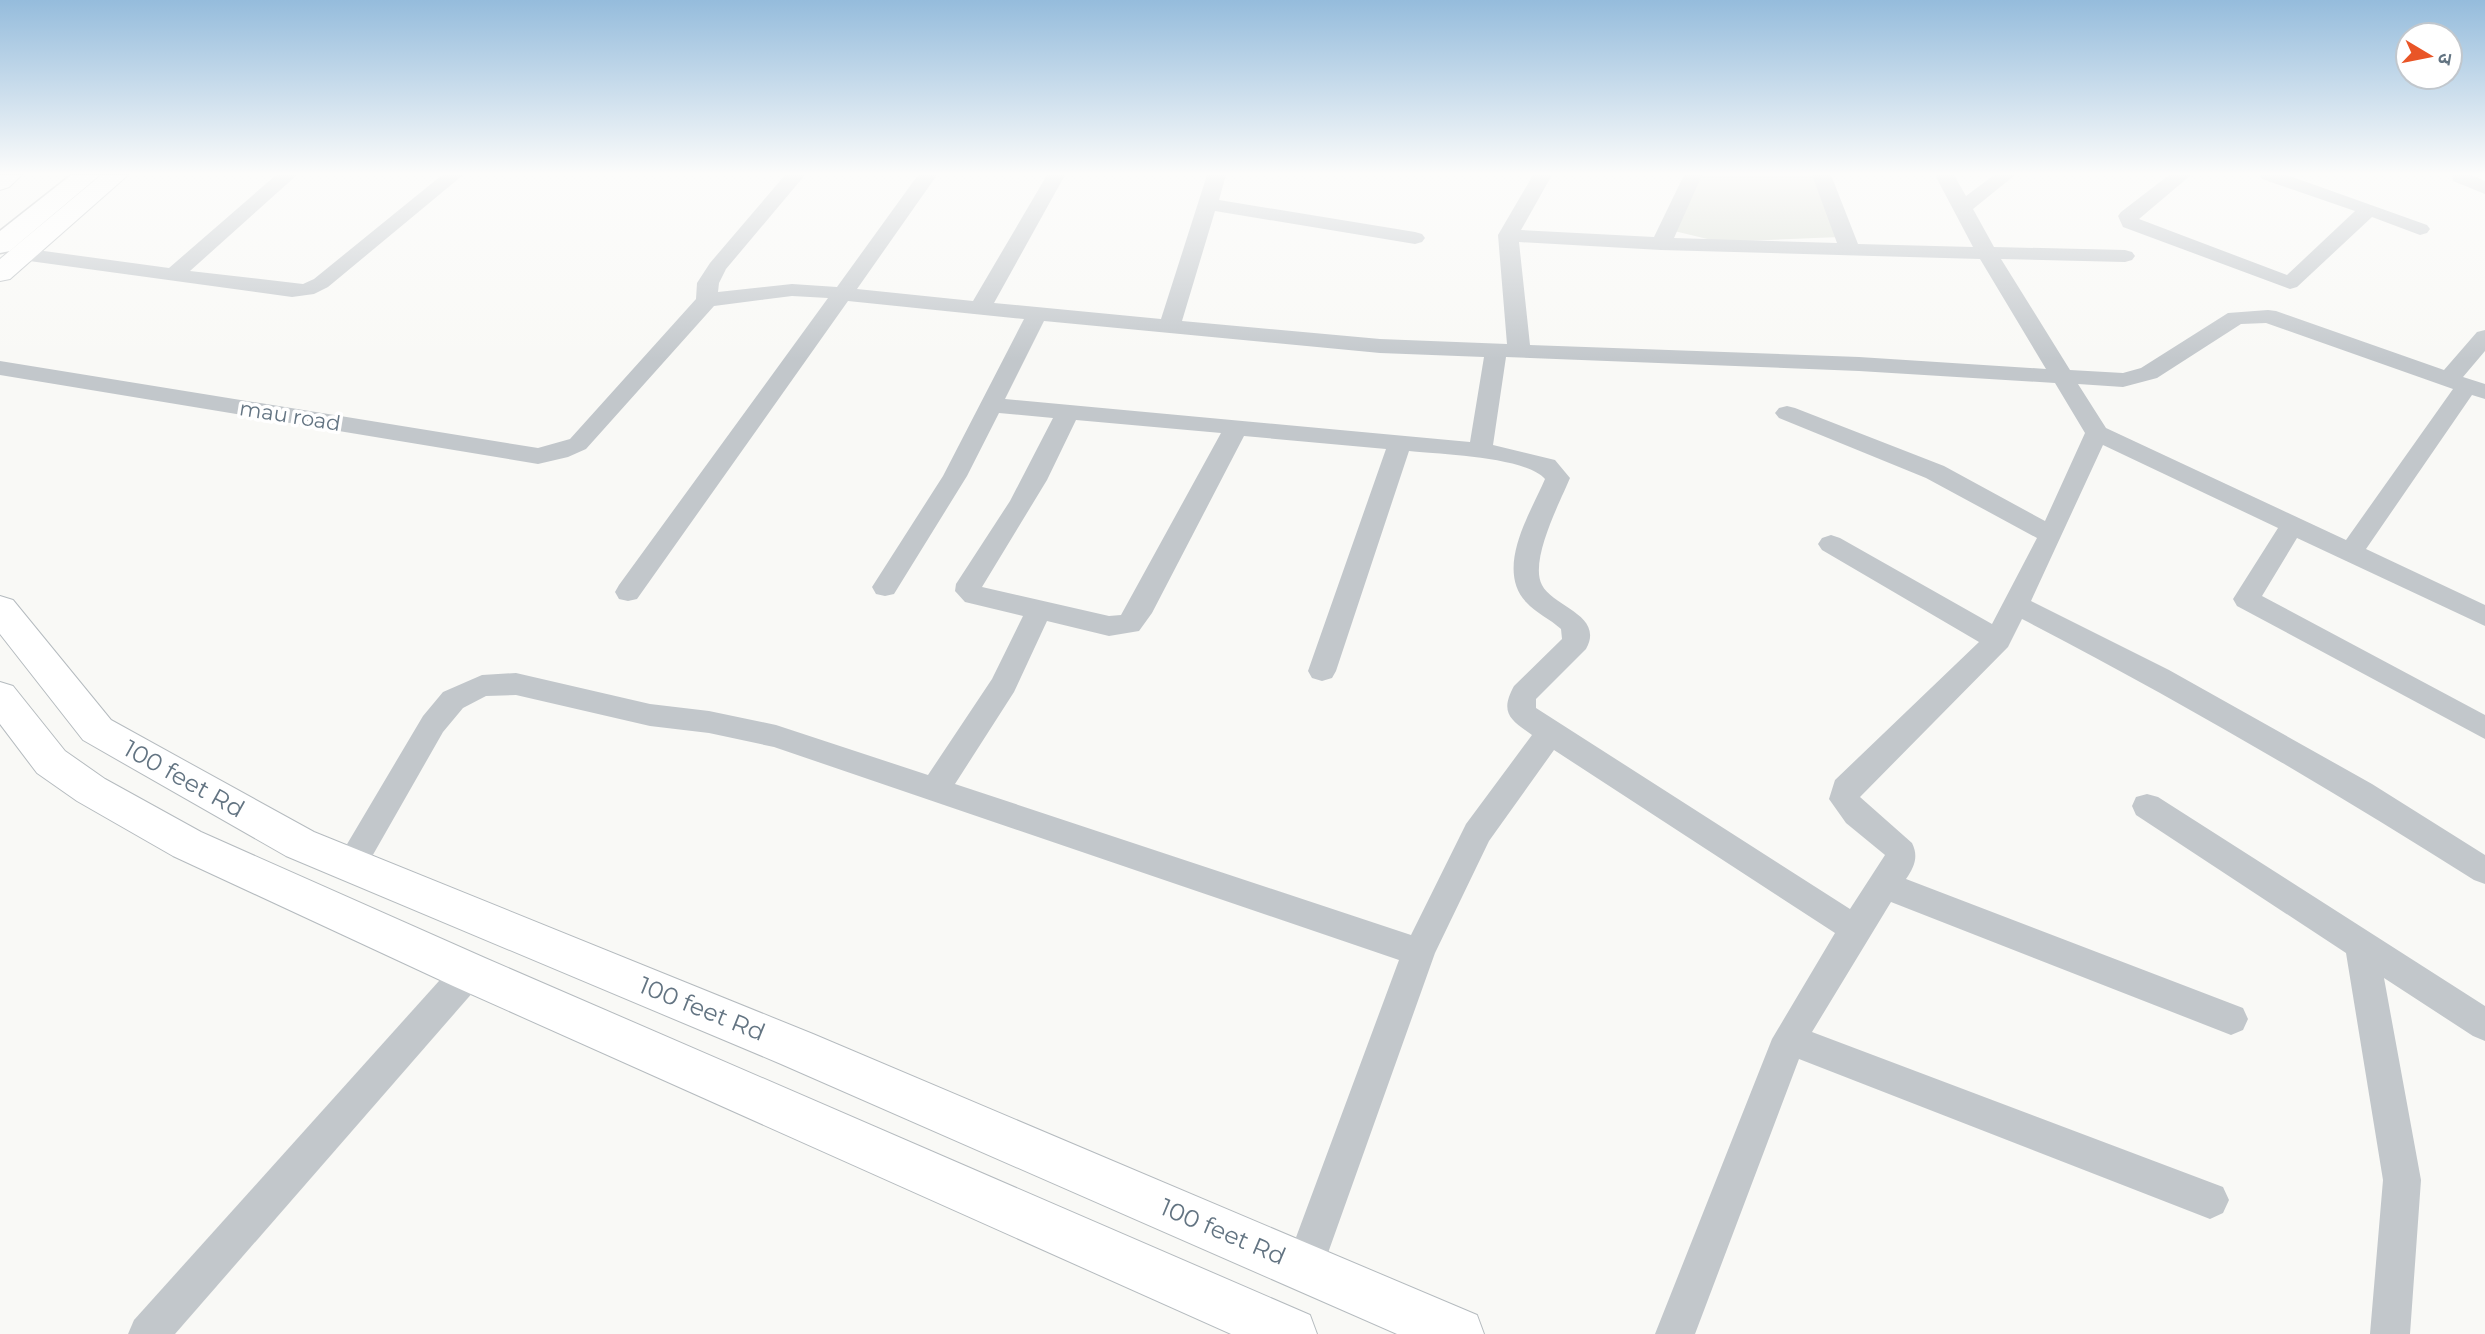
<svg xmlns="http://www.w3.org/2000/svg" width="2485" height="1334" font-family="Montserrat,'Noto Sans Devanagari',sans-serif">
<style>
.green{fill:#d9ded5}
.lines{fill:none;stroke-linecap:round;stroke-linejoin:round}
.major-casing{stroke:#b5bbbf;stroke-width:2}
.highway-casing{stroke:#b5babd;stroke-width:3}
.minor{fill:#c2c7cb;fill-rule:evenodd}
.major{fill:#fff;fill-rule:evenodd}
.highway{fill:#fff;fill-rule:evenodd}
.labels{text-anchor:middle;stroke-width:7;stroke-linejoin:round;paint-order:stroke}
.street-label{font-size:21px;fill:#637482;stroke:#fff}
.near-street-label{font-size:24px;fill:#637482;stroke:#fff}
</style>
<rect width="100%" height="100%" fill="#f9f9f6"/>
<!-- green -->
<polygon class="green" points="1698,175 1815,175 1840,237 1720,242 1670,230"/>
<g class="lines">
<!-- major casing -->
<g class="major-casing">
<g id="major">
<polygon points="0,175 22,175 9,187 0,190"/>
<polygon points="101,175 128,175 10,279 0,281 0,259"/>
<polygon points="0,596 13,600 111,720 314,832 813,1034 1477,1315 1484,1334 1397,1334 781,1064 286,856 83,740 0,634"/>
<polygon points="0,682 13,686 65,751 105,779 201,832 485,958 1310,1315 1317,1334 1231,1334 453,986 173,856 77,801 37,773 0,724"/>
</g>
</g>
<!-- highway casing -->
<g class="highway-casing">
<polygon id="highway" points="71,175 100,175 10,251 0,253 0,231"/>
</g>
<!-- minor -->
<g class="minor">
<polygon points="276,175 297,175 190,271 303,284 314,279 442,175 463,175 328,287 314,294 292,297 22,260 15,258 12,254 15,250 22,248 169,268"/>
<path d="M785,175h20l-79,94 -7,14 -1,9 74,-8 45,3 81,-112h19l-80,114 116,12 74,-126h18l-71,128 167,16 46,-144h19l-7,25 196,32 7,2 3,4 -3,4 -7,2 -200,-33 -33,110 198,18 127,5 -9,-109 35,-60h19l-31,55 133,7 30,-62h18l-28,63 163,5 -25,-68h19l27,69 115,3 -38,-72h19l12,21 28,-21h21l-42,34 21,38 131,3 7,2 3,4 -3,4 -7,2 -124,-3 69,111 53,3 18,-5 87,-55 40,-3 8,1 168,59 33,-38 8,-2v21l-22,26 22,7v15l-13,-4 -106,154 119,56v21l-188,-88 -35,58 223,119v24l-248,-133 -4,-7 45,-71 -175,-83 -72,156 138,69 203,114 113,71v29l-11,-4c-147,-93 -297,-181 -452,-261l-14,28 -148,150 52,46c7,14 2,24 -6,36l337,129 5,11 -5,11 -12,5 -340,-133 -79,130 411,155 6,13 -6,13 -13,6 -411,-160 -104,275h-40l117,-295 63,-106 -281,-183 -65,91 -54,112 -112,314 -5,14 -14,5 -14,-5 -5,-14 114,-307 -625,-213 -65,-14 -59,-7 -134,-31 -30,1 -23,12 -20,24 -81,142 -11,4 -11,-4 -5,-9 5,-9 83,-140 20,-24 39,-17 34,-2 134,31 59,7 67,14 152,50 64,-96 31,-63 -58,-14 -10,-11 1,-7 54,-83 43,-83 -54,-5 -32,63 -73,118 -9,2 -9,-2 -4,-7 71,-111 81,-157 -176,-18 -211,298 -9,2 -9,-2 -4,-7 4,-7 209,-287 -36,-2 -78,10 -128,143 -18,8 -30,7 -538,-89v-14l538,87 32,-9 126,-140 1,-16 13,-20zM1519,242l142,8 319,9 66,110 -187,-12 -329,-12zM1044,321l336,32 104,4 -14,85 -465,-43zM2266,323l187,66 -107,151 -240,-112 -28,-44 45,3 34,-9 84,-54zM1506,357l353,14 196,12 30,50 -40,88 -101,-55 -149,-58 -8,-2 -8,2 -4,5 4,5 147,60 111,60 -45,86 -152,-86 -9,-3 -9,3 -4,6 4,6 157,92 -144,138 -6,19 17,24 39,32 -35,54 -314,-201v-9l50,-50c19,-34 -33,-42 -44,-64 -13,-24 18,-83 28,-107l-15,-18 -62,-15zM1076,420l145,13 -100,182 -12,1 -127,-29 65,-107zM1244,436l142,13 -78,222 4,7 10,3 10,-3 4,-7 73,-220c30,3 118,6 136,28 -15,35 -50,89 -19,123 10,11 24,17 35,27l1,10 -48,47c-15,27 -3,34 18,49l-66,89 -55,111 -456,-151 59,-92 33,-71 62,15 30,-5 13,-18z"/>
<polygon points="2169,175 2191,175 2139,219 2287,275 2355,211 2262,179 2260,175 2287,175 2427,225 2430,229 2427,233 2420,235 2372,217 2297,287 2290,289 2123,227 2118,216 2121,212"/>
<polygon points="2452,175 2472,175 2485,181 2485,194 2453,181"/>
<polygon points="2147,794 2158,797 2485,1006 2485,1041 2473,1036 2384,978 2421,1180 2410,1334 2370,1334 2383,1180 2346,953 2136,815 2132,806 2136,797"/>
<polygon points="469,957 481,961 486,972 481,983 175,1334 128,1334 134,1320 457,961"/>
</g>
<!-- major -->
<use href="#major" class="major"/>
<!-- highway -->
<use href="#highway" class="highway"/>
</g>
<!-- sky -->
<linearGradient id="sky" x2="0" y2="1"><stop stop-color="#95bcdc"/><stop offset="0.48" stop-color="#fcfcfb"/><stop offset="1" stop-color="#fcfcfb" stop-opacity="0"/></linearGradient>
<rect width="2485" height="362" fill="url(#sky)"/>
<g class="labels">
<!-- street labels -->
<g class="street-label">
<text transform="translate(290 416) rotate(9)" y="7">mau road</text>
</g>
<!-- near-street labels -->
<g class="near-street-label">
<text transform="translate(184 779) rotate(29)" y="8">100 feet Rd</text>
<text transform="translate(702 1009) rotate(22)" y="8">100 feet Rd</text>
<text transform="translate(1223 1232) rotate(23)" y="8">100 feet Rd</text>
</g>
</g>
<!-- north arrow -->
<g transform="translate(2429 56) rotate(100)"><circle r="33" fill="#ffffff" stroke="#c1c7cd" stroke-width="2"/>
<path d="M0-5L12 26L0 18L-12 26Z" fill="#e95527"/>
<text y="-10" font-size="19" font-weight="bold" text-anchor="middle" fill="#637482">उ</text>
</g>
</svg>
